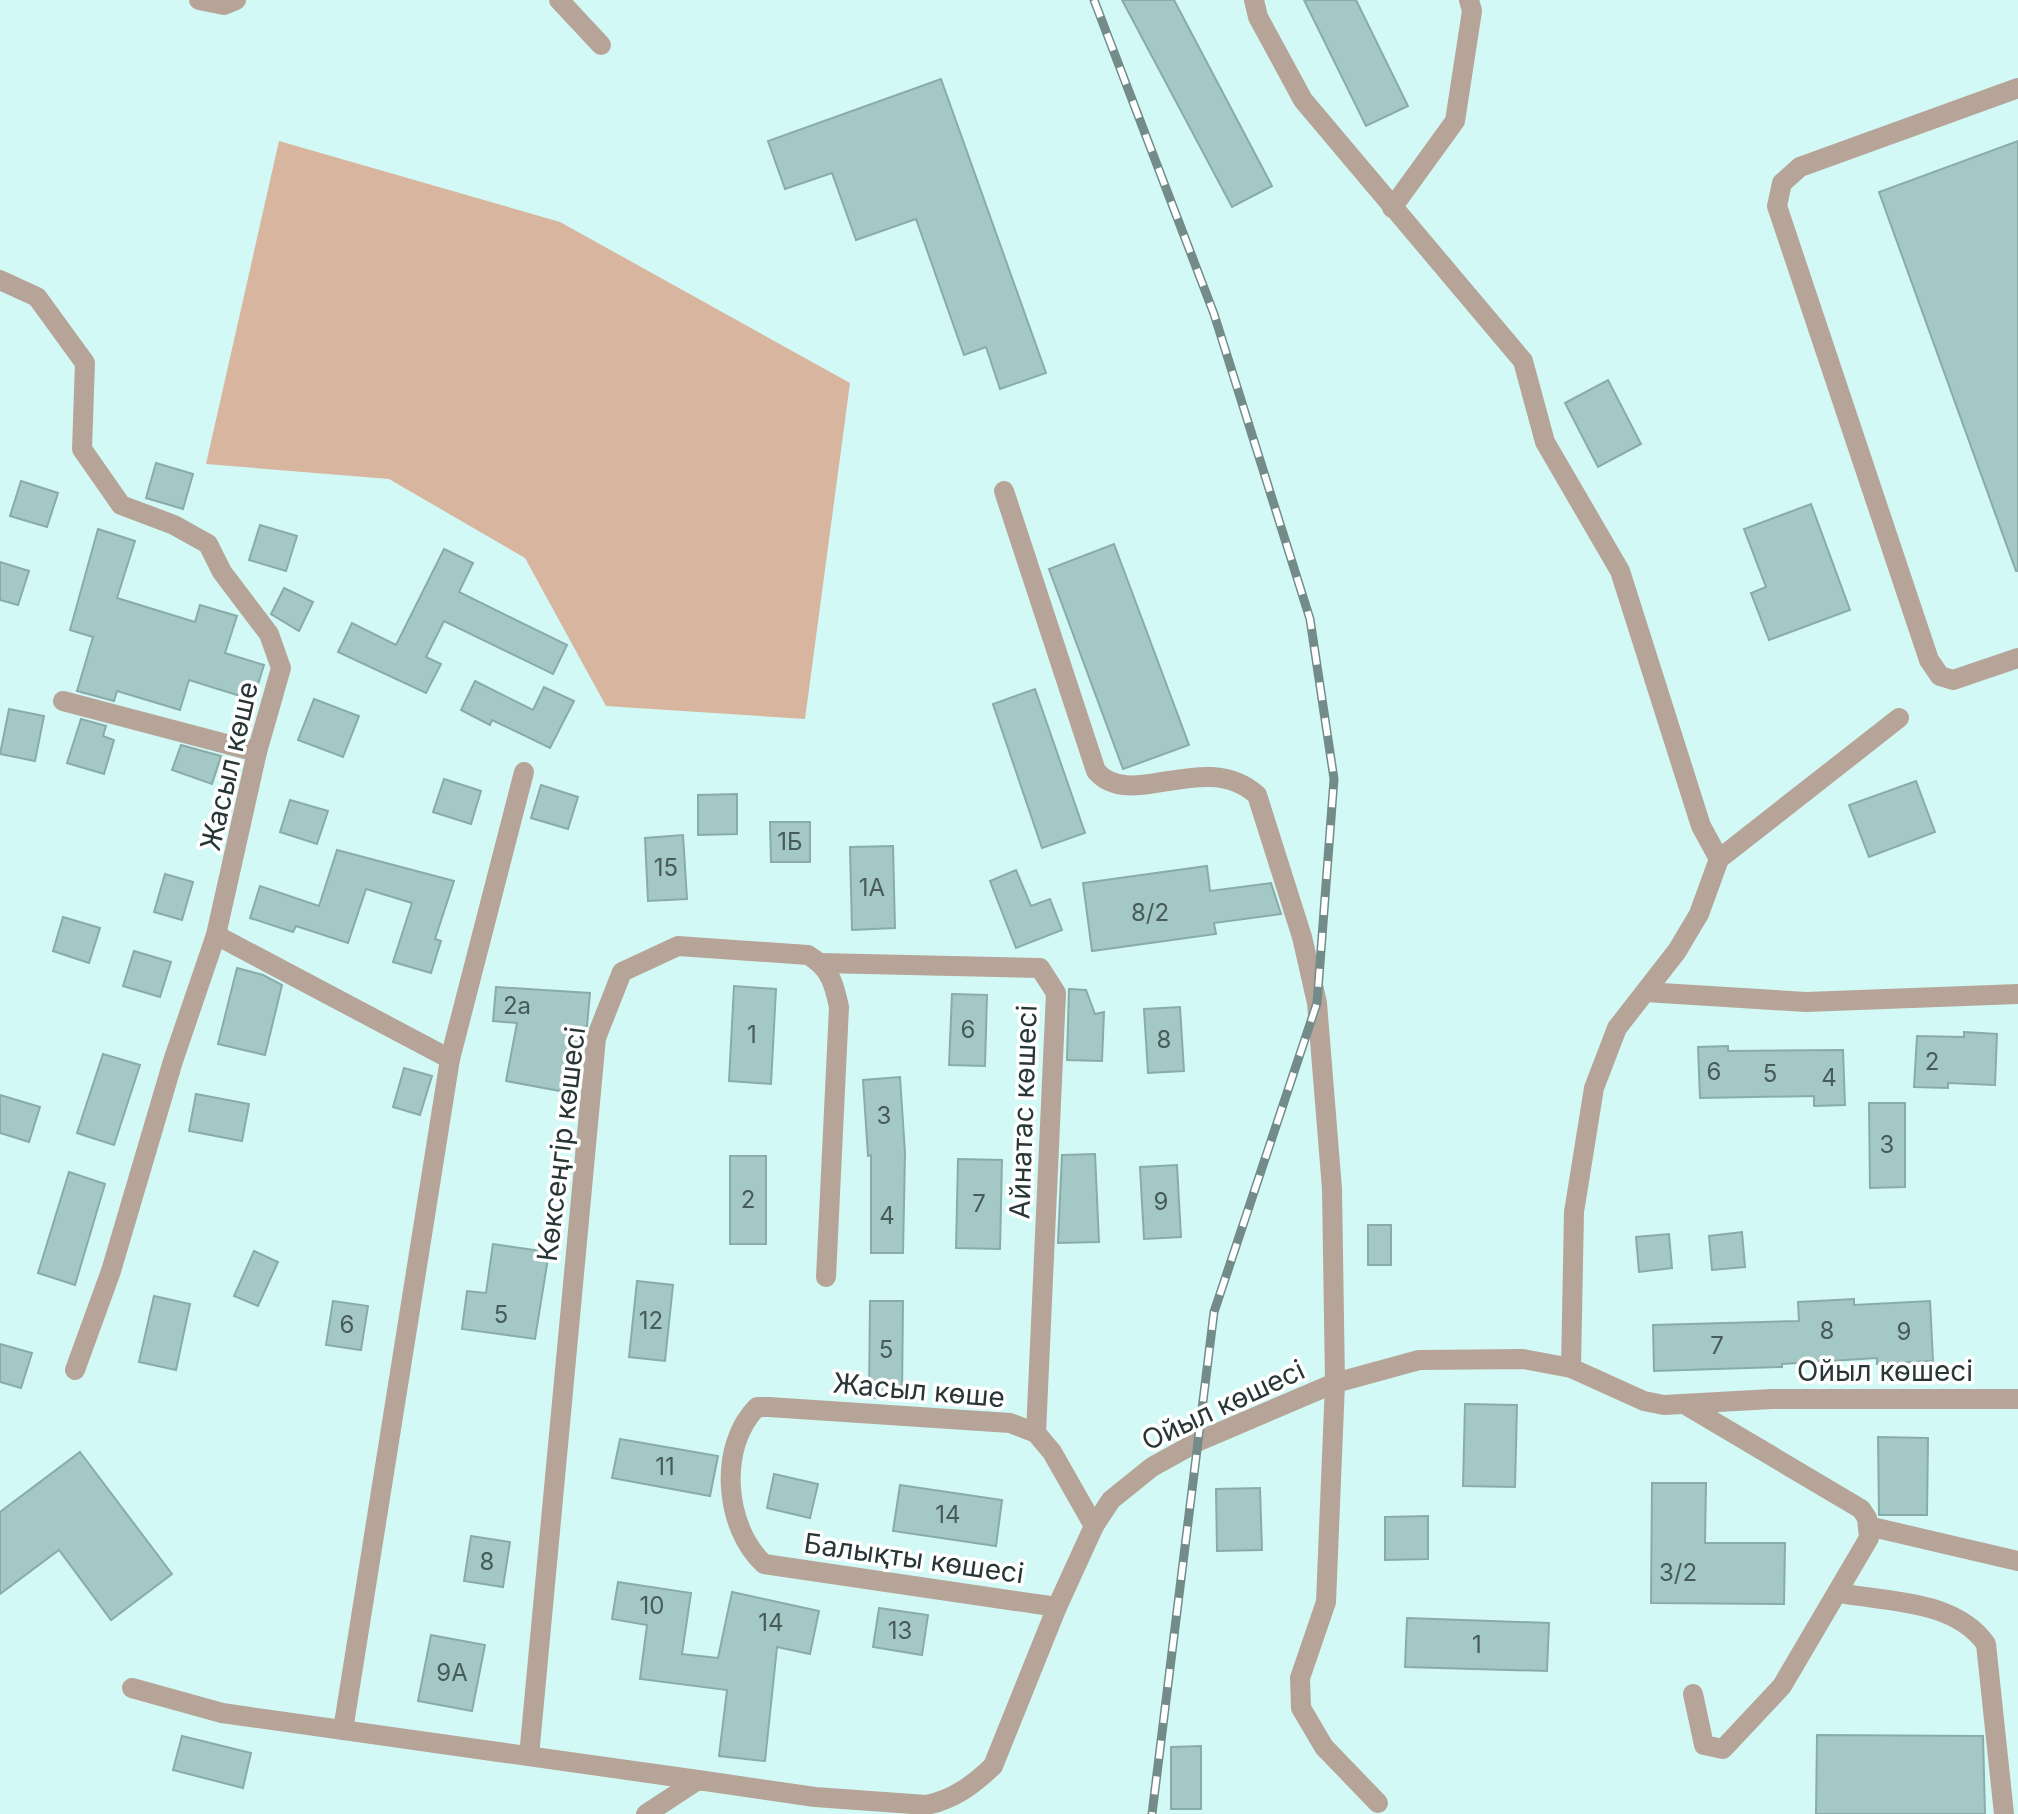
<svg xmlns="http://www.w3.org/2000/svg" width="2018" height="1814" font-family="Inter,sans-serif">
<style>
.green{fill:#d8b59e}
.building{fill:#a4c8c5;stroke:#89aca9;stroke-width:2}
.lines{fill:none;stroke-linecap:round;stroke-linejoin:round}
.minor{stroke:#b7a498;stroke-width:20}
.rail-casing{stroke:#738c8a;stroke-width:9}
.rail{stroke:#fff;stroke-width:6;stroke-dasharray:18;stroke-linecap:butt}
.labels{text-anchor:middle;stroke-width:7;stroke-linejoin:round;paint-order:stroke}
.number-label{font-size:24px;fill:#475b5a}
.street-label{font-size:28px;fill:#283736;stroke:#fff}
</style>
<rect width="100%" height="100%" fill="#d3f9f6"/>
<!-- green -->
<polygon class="green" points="279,141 560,222 850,383 805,719 606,706 525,558 389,479 206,464"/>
<!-- building -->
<g class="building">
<polygon points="1122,0 1174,0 1272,186 1232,207"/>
<polygon points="1304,0 1356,0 1408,106 1366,126"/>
<polygon points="941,79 1046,373 1000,389 986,347 964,355 916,219 856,240 832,173 785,189 768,141"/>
<polygon points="2018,141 2018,571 2016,571 1879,192"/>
<polygon points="1608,380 1641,444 1598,467 1565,403"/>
<polygon points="156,463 193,474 183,509 146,498"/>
<polygon points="21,481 58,493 47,527 10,516"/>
<polygon points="1811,504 1850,610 1769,640 1751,593 1766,587 1744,529"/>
<polygon points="260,525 297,536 286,571 249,560"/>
<polygon points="98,529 135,541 117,598 195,622 200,605 237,616 225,653 264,665 253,700 189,680 180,710 117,691 114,701 77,691 93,637 70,630"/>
<polygon points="1114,544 1189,745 1123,769 1049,569"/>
<polygon points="444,549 473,563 459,592 567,645 553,674 444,621 426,657 441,664 426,693 338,652 352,623 396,645"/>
<polygon points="0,562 29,571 18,605 0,600"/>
<polygon points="284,588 313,602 299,631 271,614"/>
<polygon points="475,681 533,710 544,687 574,701 550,748 492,720 490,725 461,710"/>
<polygon points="1035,689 1085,833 1042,848 993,704"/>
<polygon points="314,699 359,716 343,757 298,740"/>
<polygon points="9,709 44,716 35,761 0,754"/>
<polygon points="81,719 106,726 103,736 114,740 104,774 67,763"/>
<polygon points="181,745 221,756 212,784 172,770"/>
<polygon points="444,779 481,791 471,824 433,812"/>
<polygon points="1916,781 1935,832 1869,857 1849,805"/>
<polygon points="541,785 578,797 568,829 531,818"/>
<polygon points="737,794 737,834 698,835 698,795"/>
<polygon points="290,800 328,811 317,844 280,832"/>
<polygon points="770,822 810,822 810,862 771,862"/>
<polygon points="683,835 687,899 648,901 645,838"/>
<polygon points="893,846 895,928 852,930 850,847"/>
<polygon points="337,850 454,881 435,939 441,941 431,973 393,962 412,903 366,889 348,943 296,926 293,932 250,918 260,886 319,906"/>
<polygon points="1207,866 1210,891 1271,883 1281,914 1214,923 1216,934 1092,951 1083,883"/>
<polygon points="1016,870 1031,906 1050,899 1062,930 1016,948 990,881"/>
<polygon points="165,874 193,882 182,920 154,912"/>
<polygon points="63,917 100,928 89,963 53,951"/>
<polygon points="134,951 171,962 160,997 123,986"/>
<polygon points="237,968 263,975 282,985 265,1055 218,1044"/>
<polygon points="734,986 776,989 771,1084 729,1081"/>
<polygon points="496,987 590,993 587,1026 583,1027 571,1093 506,1081 517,1023 493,1021"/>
<polygon points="1069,989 1086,990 1095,1014 1104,1012 1102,1061 1067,1060"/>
<polygon points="952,994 987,995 985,1066 949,1065"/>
<polygon points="1180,1007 1184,1071 1148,1073 1144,1009"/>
<polygon points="1964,1032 1997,1034 1995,1085 1948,1083 1948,1088 1914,1087 1917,1036 1964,1037"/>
<polygon points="1728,1046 1728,1051 1843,1050 1845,1105 1814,1106 1814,1096 1700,1098 1698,1047"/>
<polygon points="103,1054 140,1065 114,1145 77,1133"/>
<polygon points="404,1068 432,1076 420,1115 393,1107"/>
<polygon points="900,1077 905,1153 903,1253 871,1253 871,1155 868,1156 863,1080"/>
<polygon points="196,1094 249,1104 242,1141 189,1131"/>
<polygon points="0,1095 40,1107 29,1142 0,1133"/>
<polygon points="1869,1103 1905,1103 1905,1187 1870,1188"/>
<polygon points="1095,1154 1099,1242 1058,1243 1062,1155"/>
<rect x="730" y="1156" width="36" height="88"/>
<polygon points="958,1159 1002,1160 1000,1249 956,1248"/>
<polygon points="1177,1165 1181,1237 1144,1239 1140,1167"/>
<polygon points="69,1172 105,1184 75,1285 38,1273"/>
<rect x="1368" y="1225" width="23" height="40"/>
<polygon points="1742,1232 1745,1267 1712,1270 1709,1236"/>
<polygon points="1669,1234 1672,1268 1639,1272 1636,1237"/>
<polygon points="493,1244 549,1252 535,1339 462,1329 467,1291 486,1293"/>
<polygon points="254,1251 278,1262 258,1306 234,1296"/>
<polygon points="637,1281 673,1285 665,1361 629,1357"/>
<polygon points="154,1296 190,1304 176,1370 139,1362"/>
<polygon points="1854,1299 1854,1305 1930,1301 1933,1361 1877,1364 1877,1358 1782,1364 1782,1367 1654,1371 1653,1325 1799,1321 1798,1302"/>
<polygon points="333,1301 368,1306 361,1350 326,1345"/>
<polygon points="870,1301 903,1301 902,1398 869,1398"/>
<polygon points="0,1344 32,1353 21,1388 0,1382"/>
<polygon points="1465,1404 1517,1405 1515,1487 1463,1486"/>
<polygon points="1878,1437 1928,1438 1927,1515 1879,1515"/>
<polygon points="620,1439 718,1456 710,1496 612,1478"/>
<polygon points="80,1452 172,1574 111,1620 59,1550 0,1594 0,1512"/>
<polygon points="774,1474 818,1484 810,1518 767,1508"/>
<polygon points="1652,1483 1706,1483 1705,1543 1785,1543 1784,1604 1651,1603"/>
<polygon points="900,1485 1002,1500 996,1546 893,1531"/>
<polygon points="1260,1488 1262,1550 1217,1551 1216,1489"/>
<polygon points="1428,1516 1428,1559 1385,1560 1385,1517"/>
<polygon points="471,1536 510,1542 503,1587 464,1581"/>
<polygon points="618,1582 691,1593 682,1654 718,1658 732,1592 819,1611 810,1654 777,1647 765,1761 719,1756 727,1690 640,1679 647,1625 612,1619"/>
<polygon points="879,1608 928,1615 922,1655 873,1647"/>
<polygon points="1407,1618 1549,1623 1547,1671 1405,1667"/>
<polygon points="431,1635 485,1645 472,1711 418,1701"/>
<polygon points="1817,1735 1983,1736 1985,1814 1816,1814"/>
<polygon points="182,1736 251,1753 243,1788 173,1770"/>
<polygon points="1201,1746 1201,1809 1171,1809 1171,1747"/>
</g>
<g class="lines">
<!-- minor -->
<g class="minor">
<polyline points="199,0 224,5 236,0"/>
<polyline points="559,0 601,45"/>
<polyline points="1254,0 1258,17 1303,100 1523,361 1545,442 1620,571 1701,826 1719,859"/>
<polyline points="2018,88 1800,167 1782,183 1777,206 1929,660 1940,676 1953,680 2018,658"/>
<polyline points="1392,208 1455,121 1472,11 1469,0"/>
<polyline points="0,280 37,297 85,363 82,449 121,505 174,525 208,544 222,572 269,634 281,668 257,752 216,935 173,1061 111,1271 75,1370"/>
<path d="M1004,491l92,280c35,41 108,-23 161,24l45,142 15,66 15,186 3,194 -9,219 -26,76 1,30 23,39 54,56"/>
<polyline points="63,701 257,752"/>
<polyline points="216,935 450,1059"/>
<polyline points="821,963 1040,968 1056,993 1036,1433"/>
<polyline points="1645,992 1806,1002 2018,994"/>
<polyline points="1571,1368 1574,1212 1594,1088 1617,1028 1677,951 1699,914 1719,859 1899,718"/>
<polyline points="1684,1404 1861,1509 1867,1518 1869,1538 1782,1686 1723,1749 1704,1745 1693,1694"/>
<polyline points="1868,1526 2018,1561"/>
<path d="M1839,1593c50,9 116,7 147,51l18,170"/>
<path d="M1057,1607l-293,-43c-40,-37 -46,-118 -7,-157h12l241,16 26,10 16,19 42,74"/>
<polyline points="132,1688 222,1713 698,1780"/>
<polyline points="343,1730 450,1059 524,772"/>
<path d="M529,1756l67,-718 26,-66 56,-26 130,9c22,13 26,28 31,52l-13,270"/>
<path d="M646,1814l52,-34 117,17 111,8c27,-5 47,-20 67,-39l64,-159 37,-81 17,-26 41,-33 47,-26 136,-58 84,-23 104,-1 48,9 73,33 20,4 108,-6h246"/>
</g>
<!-- rail casing -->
<g class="rail-casing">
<polyline id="rail" points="1094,0 1214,314 1310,619 1334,779 1317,1003 1214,1312 1152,1814"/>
</g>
<!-- rail -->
<use href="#rail" class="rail"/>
</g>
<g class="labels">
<!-- number labels -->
<g class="number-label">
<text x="790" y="850">1Б</text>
<text x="666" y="876">15</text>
<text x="872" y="896">1А</text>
<text x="1150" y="921">8/2</text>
<text x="517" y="1014">2а</text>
<text x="968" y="1038">6</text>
<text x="752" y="1043">1</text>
<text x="1164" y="1048">8</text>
<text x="1932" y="1070">2</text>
<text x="1714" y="1080">6</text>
<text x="1770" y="1082">5</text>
<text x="1829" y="1086">4</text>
<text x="884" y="1124">3</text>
<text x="1887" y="1153">3</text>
<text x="748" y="1208">2</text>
<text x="1161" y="1210">9</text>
<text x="979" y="1212">7</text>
<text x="887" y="1224">4</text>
<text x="501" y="1323">5</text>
<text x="651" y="1329">12</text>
<text x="347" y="1333">6</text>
<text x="1827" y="1339">8</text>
<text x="1904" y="1340">9</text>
<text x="1717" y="1354">7</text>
<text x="886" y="1358">5</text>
<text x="665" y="1475">11</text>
<text x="948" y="1523">14</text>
<text x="487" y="1570">8</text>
<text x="1678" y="1581">3/2</text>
<text x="652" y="1614">10</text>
<text x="771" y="1631">14</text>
<text x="900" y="1639">13</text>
<text x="1477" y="1653">1</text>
<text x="452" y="1681">9А</text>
</g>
<!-- street labels -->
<g class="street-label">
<text transform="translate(229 766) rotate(-77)" y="10">Жасыл көше</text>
<text transform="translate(1023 1112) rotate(-88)" y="10">Айнатас көшесі</text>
<text transform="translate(561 1144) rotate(-83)" y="10">Көксеңгір көшесі</text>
<text x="1885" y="1381">Ойыл көшесі</text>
<text transform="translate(919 1390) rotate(5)" y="10">Жасыл көше</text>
<text transform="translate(1223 1405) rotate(-25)" y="10">Ойыл көшесі</text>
<text transform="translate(914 1558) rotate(8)" y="10">Балықты көшесі</text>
</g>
</g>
</svg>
